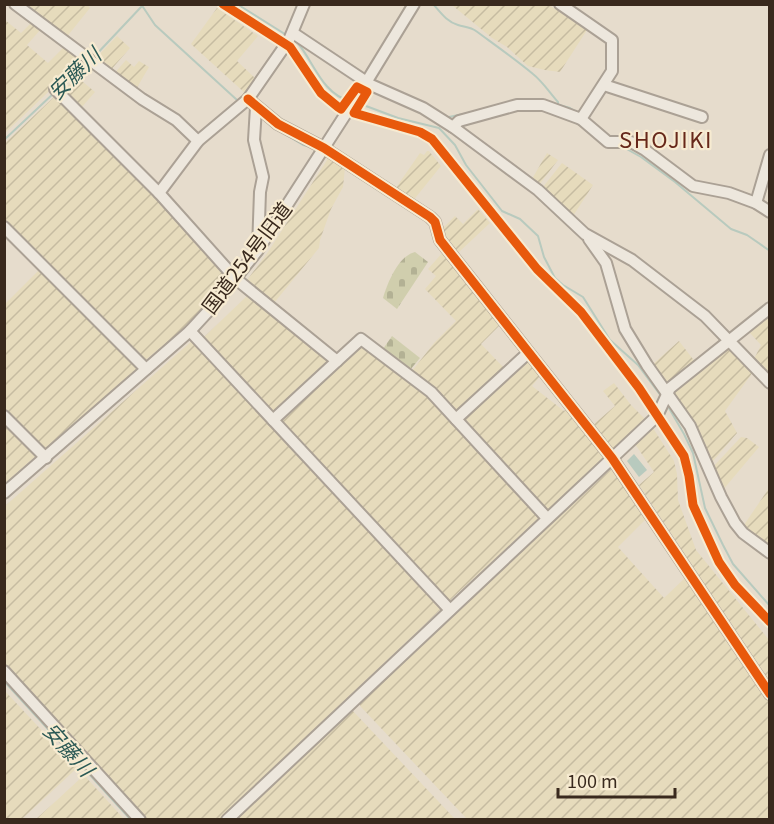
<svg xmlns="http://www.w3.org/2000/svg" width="774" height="824" font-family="Georgia,'Noto Sans JP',serif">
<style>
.farmland{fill:url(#farmland-furrows)}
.cemetery{fill:url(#cemetery-stones)}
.water{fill:#b8cabe}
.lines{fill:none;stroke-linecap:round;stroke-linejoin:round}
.stream{stroke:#b8cabe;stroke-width:2}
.minor-casing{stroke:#aba195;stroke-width:14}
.minor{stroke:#ede7dd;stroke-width:10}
.cycleway-casing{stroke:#f7ebd1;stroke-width:13}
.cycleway{stroke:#e8590c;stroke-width:9}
.labels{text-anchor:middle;stroke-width:4.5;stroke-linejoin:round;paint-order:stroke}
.street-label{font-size:20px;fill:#39291d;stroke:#f7ebd1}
.water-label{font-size:21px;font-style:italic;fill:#2b5955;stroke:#f7ebd1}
.quarter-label{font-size:22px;letter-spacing:1.5px;fill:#67281a;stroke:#f7ebd1}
</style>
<defs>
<pattern id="farmland-furrows" width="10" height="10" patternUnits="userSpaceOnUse" patternTransform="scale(1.5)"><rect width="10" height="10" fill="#e6dbbc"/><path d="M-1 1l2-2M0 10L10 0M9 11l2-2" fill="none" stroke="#c6bca1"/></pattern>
<pattern id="cemetery-stones" width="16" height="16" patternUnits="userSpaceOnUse" patternTransform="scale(1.5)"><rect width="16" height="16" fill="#d0cead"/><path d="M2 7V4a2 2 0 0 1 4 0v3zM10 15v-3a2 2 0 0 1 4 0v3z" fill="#b3b194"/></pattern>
</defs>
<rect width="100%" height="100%" fill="#e6dccc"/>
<!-- farmland -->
<g class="farmland">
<polygon points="24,4 87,4 90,8 65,39"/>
<polygon points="452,5 549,5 587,30 560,72 545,70 528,66 507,47 492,38"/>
<polygon points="217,8 258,36 237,61 256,79 246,94 191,44"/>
<polygon points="5,20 21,33 32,22 41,29 27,45 48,63 64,47 81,61 5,133"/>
<polygon points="117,36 130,48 109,72 94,60"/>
<polygon points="126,60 134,67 139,61 149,67 135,91 113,75"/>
<polygon points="76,76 95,92 81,108 62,93"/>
<polygon points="54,97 133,174 226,271 229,280 202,311 184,329 144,361 5,223 5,143"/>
<polygon points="427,151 429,151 441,166 412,202 395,189 420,153 424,155"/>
<polygon points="547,153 558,160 539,185 532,179"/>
<polygon points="329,157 345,168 343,187 331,209 320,240 319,248 274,303 247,280 268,252"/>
<polygon points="562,163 593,185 573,216 543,187"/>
<polygon points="478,209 490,223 458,253 443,233 443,228 455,216 463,224"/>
<polygon points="444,251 501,324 481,344 504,368 457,413 433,386 412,371 434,343 456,321 425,289 436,276 428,269"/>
<polygon points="40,269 139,367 43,450 5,412 4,305"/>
<polygon points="250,293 330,361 273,414 202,339"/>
<polygon points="769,316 769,376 754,359 761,345 749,332"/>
<polygon points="193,340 443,607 220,819 145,819 5,665 5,506"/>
<polygon points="679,341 696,363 668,385 665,385 652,365"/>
<polygon points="358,345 367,345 427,394 541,516 448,602 278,419"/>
<polygon points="728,347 753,372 725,411 737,433 713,461 673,394 674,390"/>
<polygon points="529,357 542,374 532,386 564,411 569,407 606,455 546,512 462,419"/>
<polygon points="614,383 631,405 647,421 614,452 594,424 615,406 603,391"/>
<polygon points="4,422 37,455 5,483 4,483"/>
<polygon points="653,428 674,461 677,474 678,500 696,550 769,640 769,682 639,485 654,472 635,444"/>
<polygon points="741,437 747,438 759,447 722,491 712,468"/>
<polygon points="612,468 615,468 648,517 618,547 664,598 687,576 769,699 769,819 467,819 361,707 359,703"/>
<polygon points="769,488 769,549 742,528"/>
<polygon points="4,690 77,768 22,819 5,819"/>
<polygon points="352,710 455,819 236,820"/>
<polygon points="84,775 124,819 36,819 56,801"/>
</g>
<!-- cemetery -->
<g class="cemetery">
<path d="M415,252l13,10 -31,47 -14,-11c4,-14 15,-42 32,-46z"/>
<polygon points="392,336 420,358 410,370 383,349"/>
</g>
<!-- water -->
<polygon class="water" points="634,454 647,470 639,477 627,461"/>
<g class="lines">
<!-- stream -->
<g class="stream">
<polyline points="141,4 155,25 237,100"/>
<polyline points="237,4 288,36"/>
<path d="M433,4c8,9 14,18 25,21 7,2 13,2 18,6 19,14 39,28 57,43 9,7 17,19 25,28v2"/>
<path d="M297,42c17,20 25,52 53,59"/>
<polyline points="93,58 142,6"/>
<polyline points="59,88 89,62"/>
<polyline points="516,100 528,100"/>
<polyline points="358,103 398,118 439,128 455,145 466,165 502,211 520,219 538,236 544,257 555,278 563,285 583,297 610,340 638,365 661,396"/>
<polyline points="552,103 570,108 578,113"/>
<polyline points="449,117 473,112"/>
<polyline points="280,131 303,145 312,147"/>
<polyline points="4,140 55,92"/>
<polyline points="623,147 641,157 675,182 731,229 747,235 770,251"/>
<polyline points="666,403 684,434 693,453 705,508 723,545 733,564 770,606"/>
<polyline points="4,681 131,820"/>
</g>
<!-- minor casing -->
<g class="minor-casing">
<g id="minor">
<polyline points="15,4 142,99 176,120 198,141"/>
<polyline points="560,4 612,40 612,71 581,119"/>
<polyline points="293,33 371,85 423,108 453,127 538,190 585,234 632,260 705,316 770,383"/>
<polyline points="604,85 702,117"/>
<polyline points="55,89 159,193 236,279 337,361 361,339 431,392 547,518"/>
<polyline points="248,99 278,124 324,148 430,217 435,222 440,240 612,458 770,694"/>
<polyline points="256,107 254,140 263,177 260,192 258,249"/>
<polyline points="453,127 459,121 517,105 543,105 581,119 608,142 631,142 645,150 693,186 729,193 756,203 770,212"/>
<polyline points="159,193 198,141 248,99 289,40 304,4"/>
<polyline points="756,203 770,155"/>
<polyline points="4,227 146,369"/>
<polyline points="589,239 606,263 625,329 647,365 690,426 721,497 735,523 743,533 770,553"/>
<polyline points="190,331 450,610"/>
<polyline points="4,416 46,458"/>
<polyline points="456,419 528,353"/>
<polyline points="273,420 337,361"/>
<polyline points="4,493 190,331 213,306 258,250 367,81 414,4"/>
<polyline points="4,671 140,820"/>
<polyline points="227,820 657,416 670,388 770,308"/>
</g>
</g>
<!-- minor -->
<use href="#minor" class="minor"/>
<!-- cycleway casing -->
<g class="cycleway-casing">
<g id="cycleway">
<polyline points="223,4 290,47 321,93 338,107 341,109 357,87 367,92 354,113 420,132 432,139 537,269 581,312 639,388 684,456 689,476 693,505 719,562 735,585 770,622"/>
<polyline points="248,99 278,124 324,148 430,217 435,222 440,240 612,458 770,694"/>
</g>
</g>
<!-- cycleway -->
<use href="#cycleway" class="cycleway"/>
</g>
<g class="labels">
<!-- street labels -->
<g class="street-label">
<text transform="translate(247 258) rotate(-53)" y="7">国道254号旧道</text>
</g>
<!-- water labels -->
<g class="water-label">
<text transform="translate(75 74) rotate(-44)" y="7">安藤川</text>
<text transform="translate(68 750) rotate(48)" y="7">安藤川</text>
</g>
<!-- quarter labels -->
<g class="quarter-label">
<text x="666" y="148">SHOJIKI</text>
</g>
</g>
<!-- border -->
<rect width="774" height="824" fill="none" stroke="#39291d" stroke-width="12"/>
<!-- scale -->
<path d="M558 788v9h117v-9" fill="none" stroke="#39291d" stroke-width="3"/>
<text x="567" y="788" font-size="18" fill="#39291d" stroke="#f7ebd1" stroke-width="4.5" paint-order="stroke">100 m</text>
</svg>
